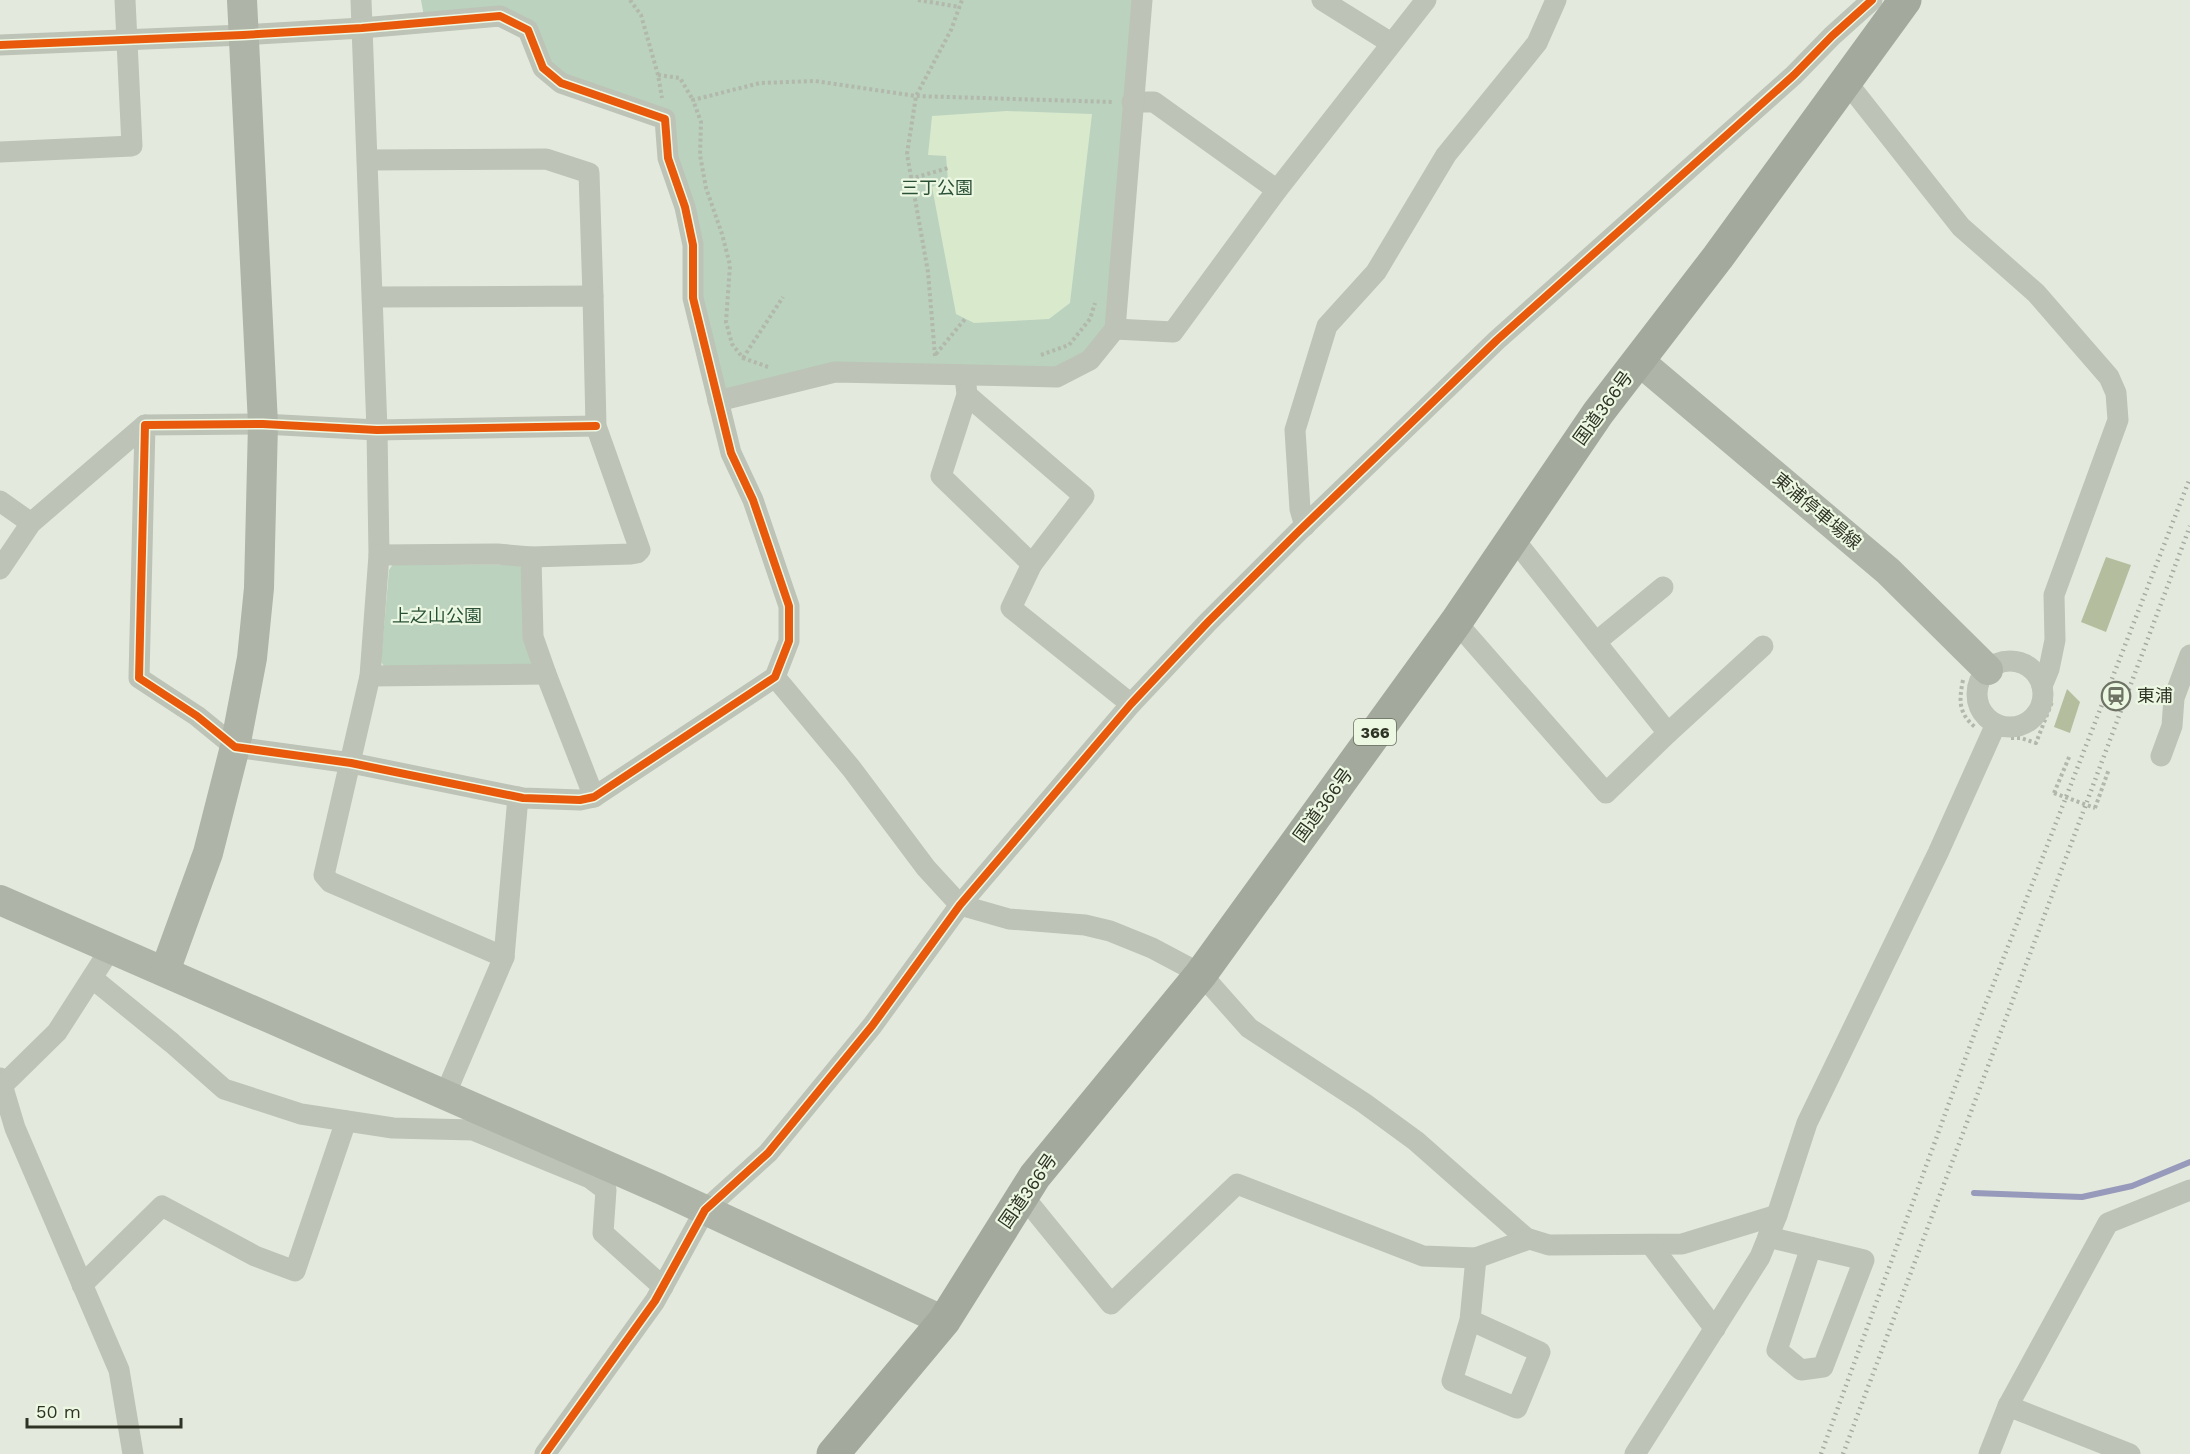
<svg xmlns="http://www.w3.org/2000/svg" width="2190" height="1454" font-family="'Work Sans','Noto Sans JP',sans-serif">
<style>
.green{fill:#bad2be}
.plaza{fill:#d9e9cc}
.lines{fill:none;stroke-linecap:round;stroke-linejoin:round}
.stream{stroke:#989abb;stroke-width:6}
.building{fill:#b5bd9f}
.path{stroke:#b2b8ab;stroke-width:4;stroke-dasharray:3 3;stroke-linecap:butt}
.street{stroke:#bdc3b6;stroke-width:21}
.secondary{stroke:#aeb4a7;stroke-width:30}
.highway{stroke:#a3a99d;stroke-width:33}
.rail{stroke:#a6aaa1;stroke-width:4.5;stroke-dasharray:1.5 4.5;stroke-linecap:butt}
.path-bridge{stroke:#b2b8ab;stroke-width:4;stroke-dasharray:3 3;stroke-linecap:butt}
.cycleway-casing{stroke:#edf8e3;stroke-width:11}
.cycleway{stroke:#e8590c;stroke-width:8}
.labels{text-anchor:middle;stroke-width:4.5;stroke-linejoin:round;paint-order:stroke}
.shield{fill:#edf8e3;stroke:#686e5e;stroke-width:1.5}
.shield-label{font-size:16px;font-weight:bold;fill:#2f3325}
.park-label{font-size:18px;fill:#2a5037;stroke:#edf8e3}
.street-label{font-size:18px;fill:#2f3325;stroke:#edf8e3}
.poi-label{font-size:18px;fill:#2f3325;stroke:#edf8e3;text-anchor:start}
</style>
<rect width="100%" height="100%" fill="#e3eadd"/>
<!-- green -->
<g class="green">
<polygon points="421,0 1142,0 1115,329 1057,377 835,372 718,401 665,119 561,83 528,30 500,16 425,22"/>
<polygon points="393,564 519,565 525,572 534,662 527,666 386,669 381,662 389,570"/>
</g>
<!-- plaza -->
<polygon class="plaza" points="1007,111 1092,114 1070,303 1049,319 974,323 956,314 932,187 948,180 946,156 928,155 932,116"/>
<g class="lines">
<!-- stream -->
<polyline class="stream" points="1974,1193 2082,1197 2132,1186 2190,1162"/>
</g>
<!-- building -->
<g class="building">
<polygon points="2106,557 2131,565 2106,632 2081,622"/>
<polygon points="2067,689 2080,702 2070,733 2054,727"/>
</g>
<g class="lines">
<!-- path -->
<g class="path">
<polyline points="630,0 641,15 658,75 662,98"/>
<polyline points="918,0 960,7"/>
<polyline points="658,75 680,78 693,100"/>
<polyline points="910,179 948,168"/>
<polyline points="936,354 965,319"/>
<polyline points="1041,355 1069,345 1090,319 1095,303"/>
<polyline points="935,356 928,272 907,154 916,96 951,30 962,0"/>
<polyline points="743,358 783,297"/>
<polyline points="768,367 743,358 732,344 726,322 730,265 722,234 706,188 700,155 701,122 693,100 760,83 815,81 916,96 1113,102"/>
<path d="M1963,680c-4,20 -5,33 12,47"/>
<polyline points="2011,738 2021,738 2036,743 2052,702"/>
<polyline points="2054,793 2070,755"/>
<polyline points="2095,808 2109,769"/>
</g>
<!-- street -->
<g class="street">
<polyline points="361,0 377,430 379,555 370,676 324,875 330,882 504,957"/>
<polyline points="1322,0 1391,43"/>
<polyline points="0,45 243,35 362,28 500,16 528,30 543,68 561,83 665,119 668,158 685,207 693,245 693,298 731,453 753,500 789,606 789,641 775,677 594,797 580,800 523,798 351,763 235,747 197,716 139,678 145,425 263,424 377,430 596,426"/>
<polyline points="1845,80 1961,227 2036,293 2109,377 2116,393 2118,420 2054,595 2055,640 2049,669 2042,686"/>
<polyline points="1132,102 1154,102 1277,190"/>
<polyline points="0,152 132,146 125,0"/>
<polyline points="368,160 546,159 589,173 593,296"/>
<polyline points="373,297 593,296 596,426 640,550 637,553 631,554 531,557 497,554 379,555"/>
<polyline points="1115,329 1173,332 1277,190 1426,0"/>
<polyline points="965,376 967,395 941,476 1032,564 1011,608 1131,704"/>
<polyline points="967,395 1084,496 1032,564"/>
<polyline points="718,401 835,372 1057,377 1090,360 1115,329 1142,0"/>
<polyline points="0,501 31,523"/>
<polyline points="1305,526 1300,509 1295,430 1327,326 1376,272 1446,155 1537,43 1556,0"/>
<polyline points="531,557 533,637 546,674 594,797"/>
<polyline points="0,569 31,523 145,425"/>
<polyline points="1456,622 1606,793 1668,733 1513,538"/>
<polyline points="1596,642 1663,587"/>
<circle cx="2010" cy="694" r="33"/>
<polyline points="370,676 546,674"/>
<polyline points="775,677 851,768 926,868 960,905 1009,919 1085,925 1110,931 1152,948 1201,974 1249,1028 1364,1103 1416,1141 1526,1238 1549,1245 1682,1244 1777,1215"/>
<polyline points="1668,733 1763,646"/>
<polyline points="2161,756 2172,726 2174,698 2190,655"/>
<polyline points="92,978 172,1043 224,1089 301,1114 393,1128 473,1130 590,1178 606,1190 603,1233 663,1287"/>
<polyline points="0,1078 15,1128 119,1370 133,1454"/>
<polyline points="2,1086 57,1032 111,948"/>
<polyline points="445,1095 504,957 518,797"/>
<polyline points="1023,1196 1111,1304 1237,1184 1423,1256 1476,1258"/>
<polyline points="1768,1237 1864,1260 1823,1367 1801,1370 1777,1350 1811,1247"/>
<polyline points="1651,1245 1715,1329"/>
<polyline points="82,1285 162,1206 255,1256 295,1271 346,1121"/>
<polyline points="1470,1320 1540,1352 1517,1408 1452,1381 1470,1320 1476,1258 1529,1239"/>
<polyline points="2008,1406 2130,1454"/>
<polyline points="545,1454 655,1301 705,1210 768,1153 872,1026 960,905 1131,704 1208,622 1298,532 1497,340 1794,75 1832,36 1872,0"/>
<polyline points="1635,1454 1760,1257 1777,1215 1807,1123 1938,853 1996,724"/>
<polyline points="1989,1454 2008,1406 2108,1223 2190,1190"/>
</g>
<!-- secondary -->
<g class="secondary">
<polyline points="1638,360 1888,571 1988,670"/>
<polyline points="0,900 660,1189 944,1321"/>
<polyline points="165,971 208,853 235,747 252,658 259,588 263,424 242,0"/>
</g>
<!-- highway -->
<polyline class="highway" points="833,1454 944,1321 1035,1176 1201,974 1456,622 1598,413 1718,257 1905,0"/>
<!-- rail -->
<g class="rail">
<polyline points="1821,1454 1979,1021 2190,478"/>
<polyline points="1843,1454 2190,526"/>
</g>
<!-- path-bridge -->
<polyline class="path-bridge" points="2054,793 2095,808"/>
<!-- cycleway casing -->
<g class="cycleway-casing">
<g id="cycleway">
<polyline points="0,45 243,35 362,28 500,16 528,30 543,68 561,83 665,119 668,158 685,207 693,245 693,298 731,453 753,500 789,606 789,641 775,677 594,797 580,800 523,798 351,763 235,747 197,716 139,678 145,425 263,424 377,430 596,426"/>
<polyline points="545,1454 655,1301 705,1210 768,1153 872,1026 960,905 1131,704 1208,622 1298,532 1497,340 1794,75 1832,36 1872,0"/>
</g>
</g>
<!-- cycleway -->
<use href="#cycleway" class="cycleway"/>
</g>
<!-- icons -->
<defs>
<g id="station-ring" transform="scale(1.5)"><circle r="9.5" fill="#edf8e3" stroke="#6e7365" stroke-width="1.5"/><path d="M-3-6H3Q5-6 5-4V2Q5 4 3 4L4.5 6H3L1.5 4h-3L-3 6H-4.5L-3 4Q-5 4-5 2V-4Q-5-6-3-6ZM-3.5-4v3h7v-3ZM-3.5 1v1.5H-2V1ZM2 1v1.5H3.5V1Z" fill="#6e7365"/></g>
</defs>
<g fill-rule="evenodd">
<use href="#station-ring" x="2116" y="696"/>
</g>
<g class="labels">
<!-- shield labels -->
<rect class="shield" x="1354" y="719" width="42" height="26" rx="4.5"/>
<g class="shield-label">
<text x="1375" y="738">366</text>
</g>
<!-- park labels -->
<g class="park-label">
<text x="937" y="194">三丁公園</text>
<text x="437" y="622">上之山公園</text>
</g>
<!-- street labels -->
<g class="street-label">
<text transform="translate(1603 408) rotate(-54)" y="6">国道366号</text>
<text transform="translate(1817 511) rotate(40)" y="6">東浦停車場線</text>
<text transform="translate(1323 805) rotate(-54)" y="6">国道366号</text>
<text transform="translate(1028 1191) rotate(-55)" y="6">国道366号</text>
</g>
<!-- poi labels -->
<g class="poi-label">
<text x="2137" y="702">東浦</text>
</g>
</g>
<!-- scale -->
<path d="M27 1418v9h154v-9" fill="none" stroke="#2f3325" stroke-width="3"/>
<text x="36" y="1418" font-size="18" fill="#2f3325" stroke="#edf8e3" stroke-width="4.5" paint-order="stroke">50 m</text>
</svg>
